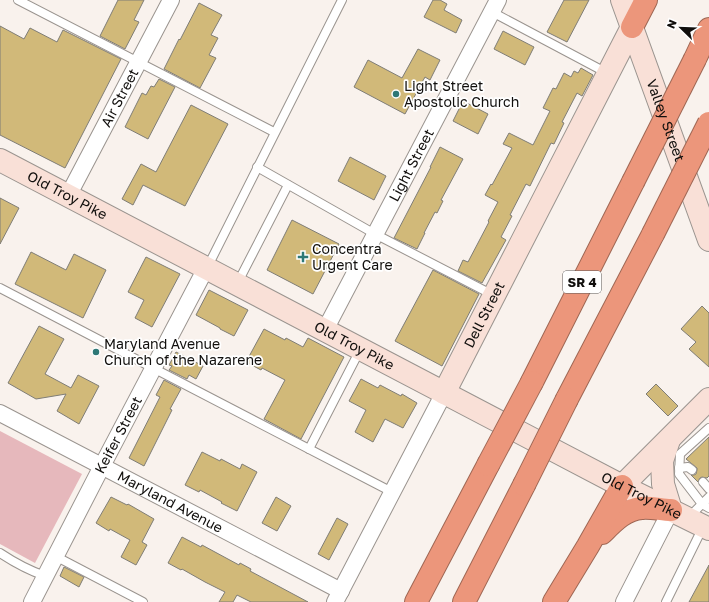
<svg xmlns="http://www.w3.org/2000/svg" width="709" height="602" font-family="'Golos Text',sans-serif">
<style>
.green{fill:#e6b8bc}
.building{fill:#d1b979;stroke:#7f7d76}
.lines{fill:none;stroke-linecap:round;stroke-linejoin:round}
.lane-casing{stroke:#9a948f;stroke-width:10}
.street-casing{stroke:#9a948f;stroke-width:18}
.secondary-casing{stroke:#9a948f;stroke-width:24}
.highway-casing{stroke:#9f6754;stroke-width:24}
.lane{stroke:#fff;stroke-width:8}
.street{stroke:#fff;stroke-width:16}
.secondary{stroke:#f9e0d7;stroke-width:22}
.highway{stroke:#ec967b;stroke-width:22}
.highway-bridge-casing{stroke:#9f6754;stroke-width:24;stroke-linecap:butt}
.highway-bridge{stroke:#ec967b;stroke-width:22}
.poi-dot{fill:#2e7876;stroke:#fff;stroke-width:1.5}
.labels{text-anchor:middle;stroke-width:3.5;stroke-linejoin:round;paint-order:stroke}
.shield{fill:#fff;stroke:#585756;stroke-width:1}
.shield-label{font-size:13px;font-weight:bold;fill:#110f0d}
.poi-label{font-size:14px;fill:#110f0d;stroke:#fff;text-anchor:start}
.street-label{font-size:14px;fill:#110f0d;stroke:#fff}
</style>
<rect width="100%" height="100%" fill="#f9f2ed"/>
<!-- green -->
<polygon class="green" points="0,431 82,474 35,563 0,544"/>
<!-- building -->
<g class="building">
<polygon points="118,0 144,0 134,20 139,22 125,49 100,36"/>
<polygon points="433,0 440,0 447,4 444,10 462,20 456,33 424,17"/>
<polygon points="564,0 589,0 567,42 547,32"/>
<polygon points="199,3 222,15 211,35 218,38 209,55 216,58 200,88 164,69 179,39 180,40"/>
<polygon points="0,26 24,39 30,28 57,42 63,30 121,59 65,168 0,135"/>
<polygon points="503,31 534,47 525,65 494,49"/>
<polygon points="418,49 440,60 430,80 425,77 405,114 354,87 368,60 402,78"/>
<polygon points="581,68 593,75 582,96 577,93 562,122 564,123 554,144 551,143 530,186 526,184 510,215 512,216 501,237 506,240 482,283 458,271 463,260 468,262 489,222 488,221 498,202 485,195 491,184 492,185 512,148 503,144 509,133 533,145 550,111 543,108 553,88 556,89 564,73 571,77 574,71 578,73"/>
<polygon points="159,79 175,87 148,139 125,127 142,93 146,95 151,86 154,87"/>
<polygon points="463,101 488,114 478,134 453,121"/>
<polygon points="191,105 228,124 185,206 143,185 133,205 122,199 141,164 156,172"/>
<polygon points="440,147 463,159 441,200 443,201 437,213 435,212 424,233 425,233 417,249 394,238 431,167 430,167"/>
<polygon points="350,157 386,176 374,200 338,181"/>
<polygon points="0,198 19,208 0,244"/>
<polygon points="292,220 339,244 313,294 267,270"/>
<polygon points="31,252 66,270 74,254 106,270 83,318 15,284"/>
<polygon points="146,257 180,274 152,327 135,318 144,300 128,292"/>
<polygon points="433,270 479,294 442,366 395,341"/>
<polygon points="209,290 248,310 234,336 220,329 220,328 196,315"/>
<polygon points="702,306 709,313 709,367 689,349 696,342 681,329"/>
<polygon points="39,326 64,339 45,374 71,388 78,375 99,386 79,424 57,411 66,394 36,399 8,383"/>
<polygon points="264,329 285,340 286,338 303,347 308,338 344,357 301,439 264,419 285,380 262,368 261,370 246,362"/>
<polygon points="176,352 203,366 196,379 189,375 187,379 169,370 172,366 169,365"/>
<polygon points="361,379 378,388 380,385 401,396 402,394 417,403 403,428 385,419 373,442 355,432 366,410 349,401"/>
<polygon points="164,380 181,389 170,409 172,410 144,466 129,458 160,397 156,395"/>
<polygon points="656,384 678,406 668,416 646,394"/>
<polygon points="709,437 709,476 707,478 702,477 700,478 698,482 691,475 694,475 696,474 697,470 697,468 686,459"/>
<polygon points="202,452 220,461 221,459 240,469 242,464 257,472 237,511 221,503 222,502 200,490 199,492 185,485"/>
<polygon points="111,497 127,505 128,504 154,519 142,542 147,545 136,565 121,557 130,540 110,529 109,531 96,523"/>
<polygon points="276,497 291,506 277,531 262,523"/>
<polygon points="337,518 348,524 329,560 318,554"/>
<polygon points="182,537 201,547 202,545 239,565 240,563 251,569 250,571 308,602 251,602 237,595 233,602 219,602 225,592 205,582 182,569 181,570 168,563"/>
<polygon points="709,565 709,602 689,602"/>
<polygon points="64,567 84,577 79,587 60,576"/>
</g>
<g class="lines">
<!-- lane casing -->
<g class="lane-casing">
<g id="lane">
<polyline points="18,0 274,132"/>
<polyline points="492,12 607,73"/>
<polyline points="257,167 375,234 493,295"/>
<polyline points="207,268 342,0"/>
<polyline points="237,284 288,185"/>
<polyline points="0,288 153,368 392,492"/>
<polyline points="709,428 680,454 679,474 702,504 709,508"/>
<polyline points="309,449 360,350"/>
<polyline points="679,468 688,467 692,470"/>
<polyline points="703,482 709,489"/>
<polyline points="688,518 709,497"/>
<path d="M0,553c15,10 28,17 45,23"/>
<polyline points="55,556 143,602"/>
<polyline points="666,602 703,527"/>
</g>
</g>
<!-- street casing -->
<g class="street-casing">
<g id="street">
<path id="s1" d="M68,196l103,-196"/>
<path id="s2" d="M325,330l173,-330"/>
<path id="s3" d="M0,413l341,178"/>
<path id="s4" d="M32,602l70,-136 104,-198"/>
<polyline points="335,602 444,393"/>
<polyline points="624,602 671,510"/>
</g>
</g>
<!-- secondary casing -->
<g class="secondary-casing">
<g id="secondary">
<path id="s5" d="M622,0l87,240"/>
<path id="s6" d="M0,160l622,326 87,43"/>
<path id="s7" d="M444,393l188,-366"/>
<polyline points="669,440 662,461 663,484 671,510"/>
<polyline points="622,486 709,399"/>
</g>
</g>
<!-- highway casing -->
<g class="highway-casing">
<g id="highway">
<polyline points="632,27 646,0"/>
<polyline points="695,59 709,29"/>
<polyline points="532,382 633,182"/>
<polyline points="567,399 653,234"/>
<path d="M602,533c11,-11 23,-24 40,-25 9,-1 20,2 29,2"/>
<polyline points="416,602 488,465"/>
<polyline points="464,602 524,485"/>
<polyline points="554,602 588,546 622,486"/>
</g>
</g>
<!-- lane -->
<use href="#lane" class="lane"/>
<!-- street -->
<use href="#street" class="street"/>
<!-- secondary -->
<use href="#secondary" class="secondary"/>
<!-- highway -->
<use href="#highway" class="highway"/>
<!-- highway-bridge casing -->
<g class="highway-bridge-casing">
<g id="highway-bridge">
<polyline points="633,182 695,59"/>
<polyline points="653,234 709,123"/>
<polyline points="488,465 532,382"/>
<polyline points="524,485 567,399"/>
</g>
</g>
<!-- highway-bridge -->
<use href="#highway-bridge" class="highway-bridge"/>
</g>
<!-- markers -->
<g class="poi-dot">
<circle cx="396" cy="94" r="4"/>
<path d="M301 251h4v4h4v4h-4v4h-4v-4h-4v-4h4z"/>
<circle cx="96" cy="352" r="4"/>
</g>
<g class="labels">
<!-- shield labels -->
<rect class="shield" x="563" y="271" width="38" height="22" rx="3"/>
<g class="shield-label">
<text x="582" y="287">SR 4</text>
</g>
<!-- poi labels -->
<g class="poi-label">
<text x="404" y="91">Light Street<tspan x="404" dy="16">Apostolic Church</tspan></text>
<text x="312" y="254">Concentra<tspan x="312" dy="16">Urgent Care</tspan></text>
<text x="104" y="349">Maryland Avenue<tspan x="104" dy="16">Church of the Nazarene</tspan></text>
</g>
<!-- street labels -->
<g class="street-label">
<text dy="5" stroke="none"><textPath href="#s1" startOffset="111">Air Street</textPath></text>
<text dy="5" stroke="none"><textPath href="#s5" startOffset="128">Valley Street</textPath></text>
<text dy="5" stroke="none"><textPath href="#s2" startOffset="186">Light Street</textPath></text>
<text dy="5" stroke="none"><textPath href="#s6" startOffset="76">Old Troy Pike</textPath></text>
<text dy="5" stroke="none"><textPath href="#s7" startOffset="88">Dell Street</textPath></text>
<text dy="5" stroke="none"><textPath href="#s6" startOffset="400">Old Troy Pike</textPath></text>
<text dy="5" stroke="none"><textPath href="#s4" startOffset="188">Keifer Street</textPath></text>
<text dy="5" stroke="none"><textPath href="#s6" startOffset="724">Old Troy Pike</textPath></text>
<text dy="5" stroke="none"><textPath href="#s3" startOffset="192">Maryland Avenue</textPath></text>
</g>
</g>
<!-- north arrow -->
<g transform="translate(681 28) rotate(293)" stroke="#ffffff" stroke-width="3" paint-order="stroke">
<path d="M0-3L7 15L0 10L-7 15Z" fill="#110f0d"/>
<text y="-6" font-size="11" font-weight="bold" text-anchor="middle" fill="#110f0d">N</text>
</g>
</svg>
